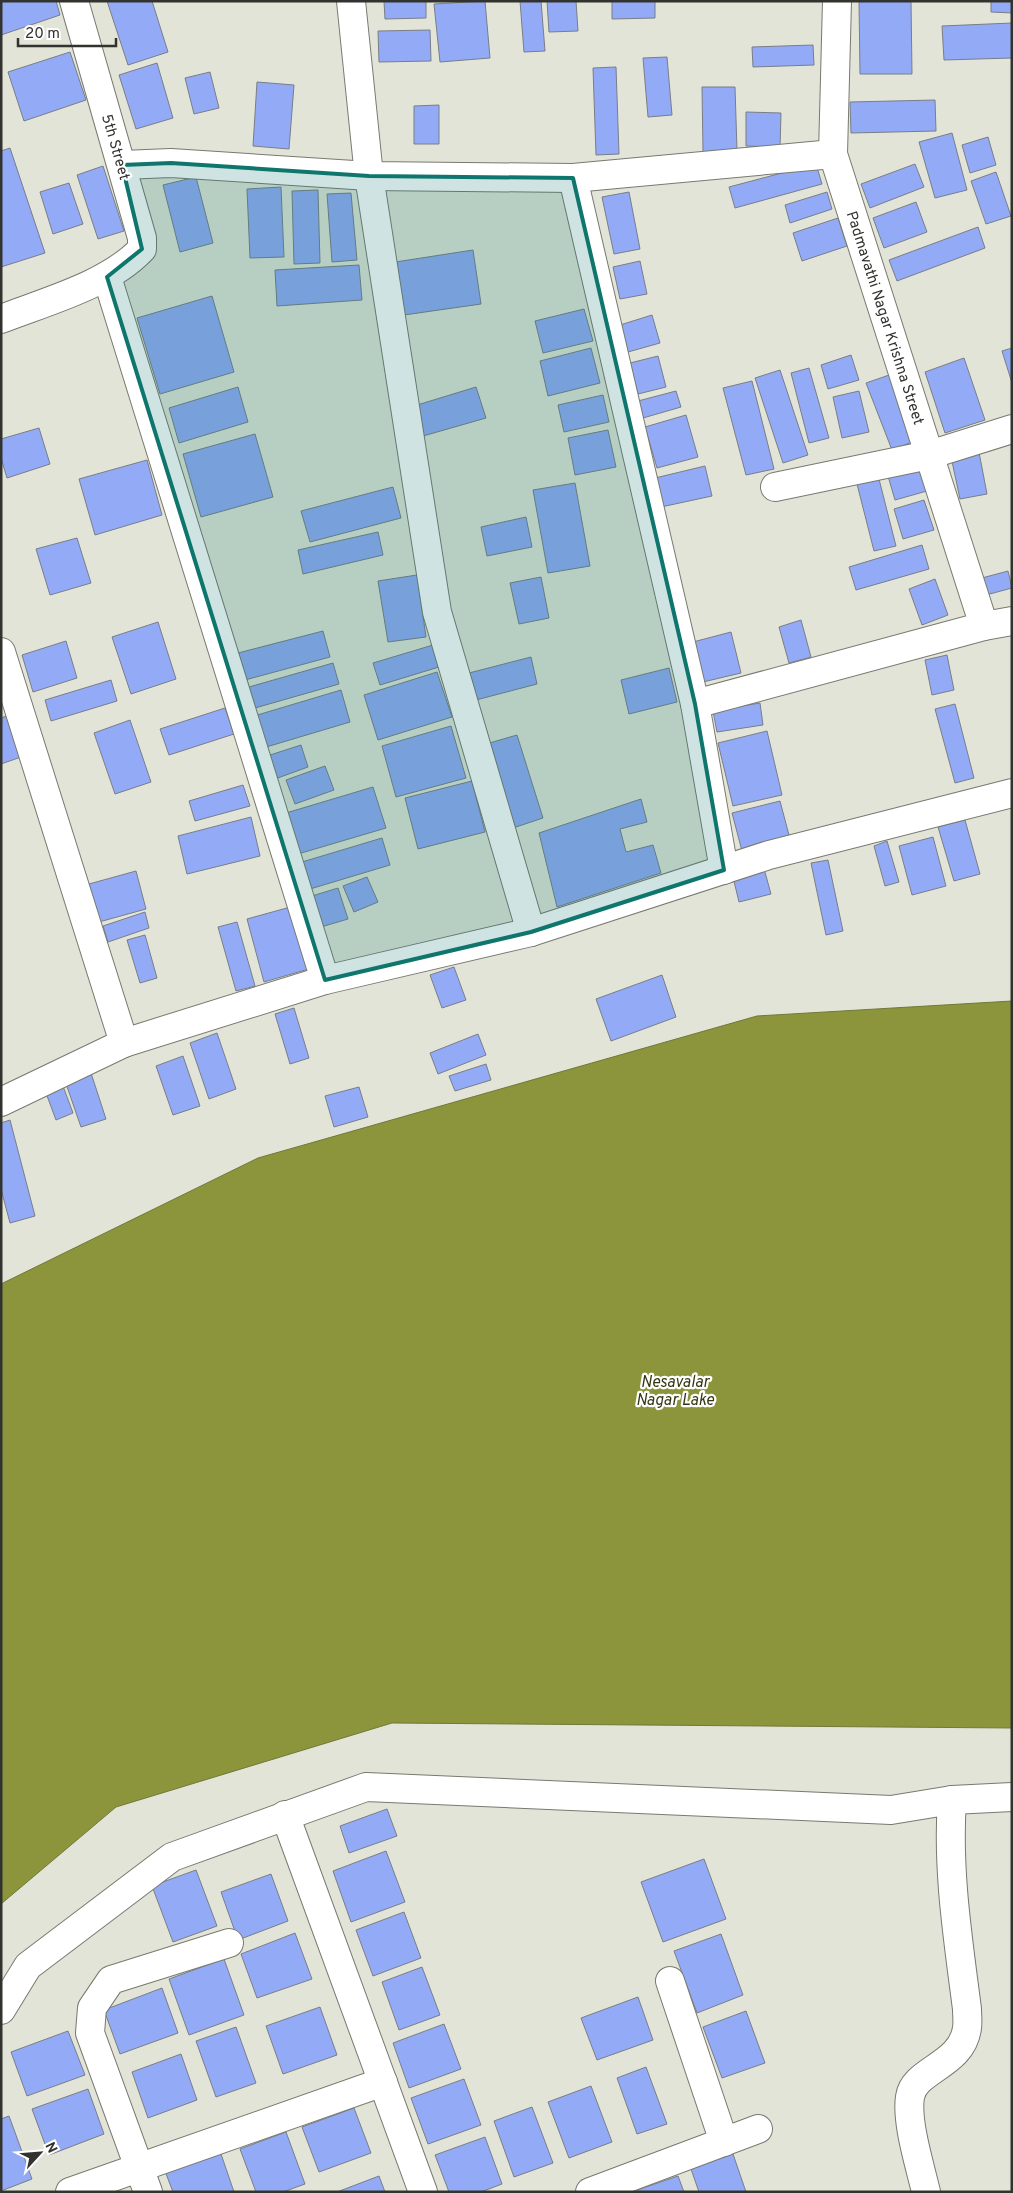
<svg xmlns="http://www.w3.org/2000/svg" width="1013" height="2193" font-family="Overpass,sans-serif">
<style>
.water{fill:#8c953c;stroke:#717838}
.building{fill:#93abf7;stroke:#797d87}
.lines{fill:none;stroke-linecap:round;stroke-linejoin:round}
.minor-casing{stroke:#787a70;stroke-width:30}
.minor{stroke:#fff;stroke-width:28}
.marked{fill:#0f766e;fill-opacity:0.2;stroke:#0f766e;stroke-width:4;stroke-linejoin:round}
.labels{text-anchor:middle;stroke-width:4.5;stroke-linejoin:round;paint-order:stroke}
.street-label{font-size:15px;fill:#32332f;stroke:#fff}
.water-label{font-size:16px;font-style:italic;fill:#353913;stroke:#fff}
</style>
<rect width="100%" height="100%" fill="#e2e4d8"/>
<!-- water -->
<polygon class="water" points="1012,1001 1012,1728 392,1723 116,1807 1,1904 1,1284 258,1158 757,1016"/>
<!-- building -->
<g class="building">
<polygon points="1,1 56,1 60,15 1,35"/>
<polygon points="107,1 152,1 168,52 128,65"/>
<polygon points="384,1 426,1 426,18 385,19"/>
<polygon points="485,1 490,58 440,62 434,4"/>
<polygon points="520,1 541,1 545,51 524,52"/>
<polygon points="547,1 576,1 578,31 549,32"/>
<polygon points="612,1 655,1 655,18 612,19"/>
<polygon points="859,1 911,1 912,74 860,74"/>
<polygon points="991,1 1012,1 1012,13 991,12"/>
<polygon points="1012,23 1012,58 944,60 942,26"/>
<polygon points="430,30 431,61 379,62 378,31"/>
<polygon points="813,45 814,65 753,67 752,47"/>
<polygon points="70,52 86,100 24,121 8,72"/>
<polygon points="667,57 672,115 648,117 643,58"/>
<polygon points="157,63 173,118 136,129 119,75"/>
<polygon points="616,67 619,154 596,155 593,68"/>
<polygon points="210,72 219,108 194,114 185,78"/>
<polygon points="257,82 294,85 289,149 253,146"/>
<polygon points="702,87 735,87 737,151 703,152"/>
<polygon points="935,100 936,131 851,133 850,102"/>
<polygon points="439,105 439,144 414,144 414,106"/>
<polygon points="746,112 781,113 780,147 746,146"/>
<polygon points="952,133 967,190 935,198 919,142"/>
<polygon points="988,137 996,165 970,173 962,145"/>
<polygon points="10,148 45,253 1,267 1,151"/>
<polygon points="816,164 822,184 735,208 729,187"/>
<polygon points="915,164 924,187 870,208 861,184"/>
<polygon points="103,166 124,231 98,239 77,175"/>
<polygon points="996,172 1011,216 986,224 971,181"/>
<polygon points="196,177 213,243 180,252 163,185"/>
<polygon points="69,183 83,224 53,234 40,192"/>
<polygon points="281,187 284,257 250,258 247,189"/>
<polygon points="318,190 320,263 294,264 292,191"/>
<polygon points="629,192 640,249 614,254 602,197"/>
<polygon points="827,192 832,209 790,223 785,205"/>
<polygon points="351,193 357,260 332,262 327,194"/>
<polygon points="916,202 927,232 884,248 873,218"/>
<polygon points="838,218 847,246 802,261 793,233"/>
<polygon points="978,227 985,248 897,281 889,260"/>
<polygon points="473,250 481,304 397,316 389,263"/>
<polygon points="640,261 647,294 620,299 613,267"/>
<polygon points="359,265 362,300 277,306 275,270"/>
<polygon points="212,296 234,372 160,394 137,318"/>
<polygon points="584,309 593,341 543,353 535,321"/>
<polygon points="652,315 660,343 628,352 620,325"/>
<polygon points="591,348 600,383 548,396 540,361"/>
<polygon points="1012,348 1012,383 1002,351"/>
<polygon points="851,355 859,380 828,389 821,365"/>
<polygon points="658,356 666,387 638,394 630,363"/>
<polygon points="964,358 985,420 945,433 925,372"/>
<polygon points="809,368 829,438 809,443 791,373"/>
<polygon points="780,370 808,455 783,463 755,378"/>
<polygon points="892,374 917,440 892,450 866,383"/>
<polygon points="752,381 774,469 746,475 723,388"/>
<polygon points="238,387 248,422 179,443 169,408"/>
<polygon points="476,387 486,418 423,436 414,406"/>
<polygon points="676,391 681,407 643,418 638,401"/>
<polygon points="859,391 869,432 842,438 833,397"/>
<polygon points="603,395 609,422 564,432 558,405"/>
<polygon points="686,415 698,457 657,468 645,427"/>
<polygon points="39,428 50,464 7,478 1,458 1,439"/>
<polygon points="608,430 616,467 575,475 568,438"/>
<polygon points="255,434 273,497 201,517 183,454"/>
<polygon points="978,447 987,494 960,499 950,452"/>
<polygon points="147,460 162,515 95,535 79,479"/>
<polygon points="705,466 712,496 661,507 655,478"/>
<polygon points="922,467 927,491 895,500 888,476"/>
<polygon points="879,479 896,546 874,551 857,484"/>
<polygon points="575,483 590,566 548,573 533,490"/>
<polygon points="393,487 401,518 310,542 301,511"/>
<polygon points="924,500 934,530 903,539 894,509"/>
<polygon points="526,517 532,547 487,556 481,527"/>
<polygon points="378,532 383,555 303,574 298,550"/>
<polygon points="77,538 91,583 50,595 36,549"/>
<polygon points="922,545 929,569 856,590 849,567"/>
<polygon points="1008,571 1012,588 986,595 982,578"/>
<polygon points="417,575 426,637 388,642 378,581"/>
<polygon points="541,577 549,618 519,624 510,583"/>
<polygon points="935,579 948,615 922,625 909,589"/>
<polygon points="801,620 811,657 789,663 779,627"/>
<polygon points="158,622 176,679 131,694 112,637"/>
<polygon points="323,631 330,657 245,680 238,653"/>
<polygon points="731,632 741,673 703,682 693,642"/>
<polygon points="66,641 77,678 33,692 22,655"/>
<polygon points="433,645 439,667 380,685 373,663"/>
<polygon points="947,655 954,690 932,695 925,660"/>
<polygon points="531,657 537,684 476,700 469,673"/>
<polygon points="333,663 339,684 255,708 249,687"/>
<polygon points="669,668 677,702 629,714 621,680"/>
<polygon points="437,672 452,717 378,740 364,695"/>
<polygon points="111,680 117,701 51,721 45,700"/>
<polygon points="341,690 350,722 263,748 254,716"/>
<polygon points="760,703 763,725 717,732 713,711"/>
<polygon points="955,704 974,778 955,783 935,709"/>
<polygon points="225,708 234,734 169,755 160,729"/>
<polygon points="9,715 24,756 1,764 1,718"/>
<polygon points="130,720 151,782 115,794 94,733"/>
<polygon points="451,726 466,778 396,797 382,746"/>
<polygon points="767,731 782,795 733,806 718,743"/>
<polygon points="517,735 543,818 513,828 486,744"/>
<polygon points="301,745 308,767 275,779 267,756"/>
<polygon points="325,766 334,790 295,804 286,780"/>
<polygon points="472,781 485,832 418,849 405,798"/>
<polygon points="243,785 250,806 195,821 189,801"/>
<polygon points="373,787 386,828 298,854 286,813"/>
<polygon points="641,799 647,822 620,829 626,852 653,845 661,873 557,907 539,833"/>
<polygon points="780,801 790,839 742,851 732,813"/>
<polygon points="251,817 260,856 187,874 178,836"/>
<polygon points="965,820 980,874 954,881 938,827"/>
<polygon points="933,837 946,886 912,895 899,846"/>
<polygon points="382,838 390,865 310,889 302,862"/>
<polygon points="887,841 899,882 885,886 874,846"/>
<polygon points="828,860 843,931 826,935 811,863"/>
<polygon points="763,865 771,894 739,902 732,873"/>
<polygon points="136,871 146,909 99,922 89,884"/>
<polygon points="367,877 378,902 354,912 343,886"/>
<polygon points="338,888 348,919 321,927 312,896"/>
<polygon points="294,906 312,968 264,982 247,919"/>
<polygon points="145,912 149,928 108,942 103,926"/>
<polygon points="237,922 255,986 236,991 218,927"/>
<polygon points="145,935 157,978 140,983 127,940"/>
<polygon points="454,967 466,1000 442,1008 430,975"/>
<polygon points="662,975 676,1017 611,1041 596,999"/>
<polygon points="294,1008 309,1058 290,1064 275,1014"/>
<polygon points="217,1033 236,1089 209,1099 190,1043"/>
<polygon points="478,1034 486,1055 438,1074 430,1053"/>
<polygon points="183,1056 200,1106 173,1115 156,1066"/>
<polygon points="486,1064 491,1080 455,1091 449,1076"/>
<polygon points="90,1070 106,1119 81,1127 64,1078"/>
<polygon points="60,1078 73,1113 56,1120 43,1085"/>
<polygon points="359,1087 368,1117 334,1127 325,1096"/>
<polygon points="10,1120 35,1216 10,1223 1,1189 1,1123"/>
<polygon points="387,1809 397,1836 349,1853 340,1826"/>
<polygon points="386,1851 405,1902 351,1922 333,1871"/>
<polygon points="704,1859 726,1919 663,1942 641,1882"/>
<polygon points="196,1870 217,1926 173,1942 152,1886"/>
<polygon points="271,1874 288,1921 238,1940 221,1892"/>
<polygon points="404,1912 421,1958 373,1976 356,1930"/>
<polygon points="295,1933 312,1979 257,1998 241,1954"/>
<polygon points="721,1934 743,1995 697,2013 674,1951"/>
<polygon points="224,1959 244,2015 189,2035 169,1979"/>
<polygon points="422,1967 440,2015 399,2030 382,1982"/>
<polygon points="162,1988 178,2033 120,2054 104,2010"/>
<polygon points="638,1997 653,2040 597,2060 581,2018"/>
<polygon points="320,2007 337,2055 283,2074 266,2026"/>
<polygon points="746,2011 765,2063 722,2078 703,2027"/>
<polygon points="444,2024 461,2069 409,2088 393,2043"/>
<polygon points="236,2027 256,2083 216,2097 196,2041"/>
<polygon points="68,2031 85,2075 27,2096 11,2052"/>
<polygon points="181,2054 197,2100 148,2118 132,2072"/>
<polygon points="646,2067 667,2124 637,2134 617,2078"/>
<polygon points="464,2079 481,2125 428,2144 411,2098"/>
<polygon points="591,2086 612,2142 569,2158 548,2102"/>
<polygon points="88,2089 104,2134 49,2155 32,2109"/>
<polygon points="532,2107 553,2163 514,2177 494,2121"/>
<polygon points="354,2108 371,2153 319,2172 302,2127"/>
<polygon points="9,2116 32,2179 1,2191 1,2119"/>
<polygon points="286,2132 305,2184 283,2192 256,2192 240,2149"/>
<polygon points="485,2137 502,2184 481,2192 449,2192 435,2155"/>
<polygon points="220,2151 234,2192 173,2192 165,2171"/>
<polygon points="733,2154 746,2192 699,2192 691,2169"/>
<polygon points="379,2176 385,2192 337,2192"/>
<polygon points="678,2176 684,2192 638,2192 637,2190"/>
</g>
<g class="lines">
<!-- minor casing -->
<g class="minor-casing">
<g id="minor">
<polyline points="351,1 369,176 437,612 531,932"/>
<path id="s1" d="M837,1l-4,153 151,472"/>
<polyline points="122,165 171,163 369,176 573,178 833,154"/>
<polyline points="573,178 695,704 724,870"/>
<polyline points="107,277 325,980"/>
<path d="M1,319c46,-18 107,-34 141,-70v-11l-68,-237"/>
<polyline points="775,487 929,455 1012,429"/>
<polyline points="1,652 124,1043"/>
<polyline points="695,704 984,626 1012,621"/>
<polyline points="1,1102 124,1043 325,980 531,932 769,855 1012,793"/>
<polyline points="285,1815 423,2192"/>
<polyline points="670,1981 724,2142"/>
<polyline points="1,2010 28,1966 172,1857 366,1787 891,1810 952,1800 1012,1797"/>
<polyline points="70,2192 383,2082"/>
<polyline points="148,2192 90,2033 92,2008 111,1980 229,1943"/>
<polyline points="590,2192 758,2129"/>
<path d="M926,2192c-6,-26 -20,-70 -16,-95 4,-28 52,-31 57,-69 1,-6 0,-13 0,-19 -9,-70 -20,-139 -15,-209"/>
</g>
</g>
<!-- minor -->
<use href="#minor" class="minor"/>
</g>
<!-- marked area -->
<path class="marked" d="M171,163l198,13 204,2 122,526 29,166 -193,62 -206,48 -218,-703 35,-28 -20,-84z"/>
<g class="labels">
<!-- street labels -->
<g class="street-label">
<text transform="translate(116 147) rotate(74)" y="5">5th Street</text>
<text dy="5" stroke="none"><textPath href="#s1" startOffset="325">Padmavathi Nagar Krishna Street</textPath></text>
</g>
<!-- water labels -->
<g class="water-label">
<text x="675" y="1387">Nesavalar<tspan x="675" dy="18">Nagar Lake</tspan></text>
</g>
</g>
<!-- border -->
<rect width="1013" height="2193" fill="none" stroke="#32332f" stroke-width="5"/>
<!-- north arrow -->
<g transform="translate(40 2153) rotate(64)" stroke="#ffffff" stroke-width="4" paint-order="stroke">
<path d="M0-4L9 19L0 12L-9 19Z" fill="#32332f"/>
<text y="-8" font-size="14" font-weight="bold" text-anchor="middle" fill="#32332f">N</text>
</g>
<!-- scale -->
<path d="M18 38v8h98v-8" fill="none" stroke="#32332f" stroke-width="2.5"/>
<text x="25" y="38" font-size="15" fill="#32332f" stroke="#ffffff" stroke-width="4" paint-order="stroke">20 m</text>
</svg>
